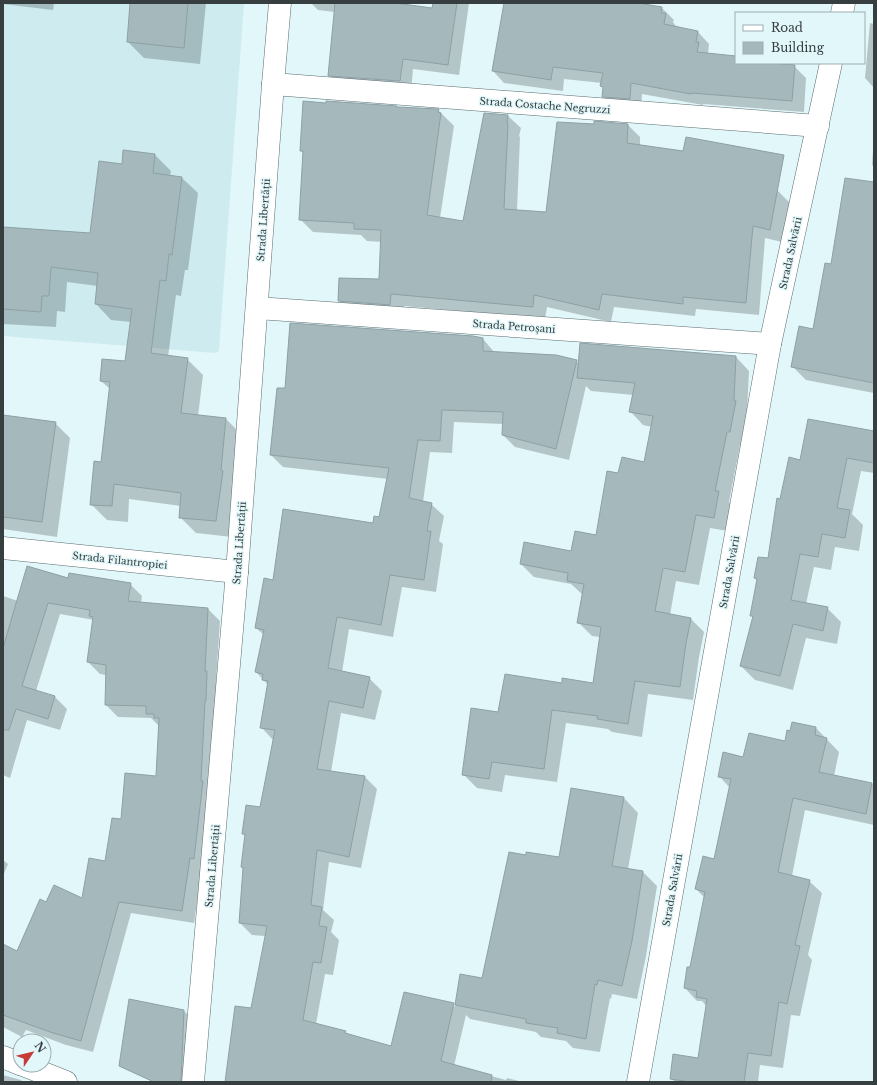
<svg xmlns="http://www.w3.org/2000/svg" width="877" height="1085" font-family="'Libre Baskerville',serif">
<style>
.built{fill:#ceebf0}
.shadow{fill:#0003}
.building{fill:#a5b9bc;stroke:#8da1a4}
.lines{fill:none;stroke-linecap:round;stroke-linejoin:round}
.minor-casing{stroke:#5b6d70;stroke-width:23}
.minor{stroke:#fff;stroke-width:22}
.labels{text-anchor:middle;stroke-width:3;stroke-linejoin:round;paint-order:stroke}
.street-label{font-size:10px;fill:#363e3f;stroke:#e2f7fa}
</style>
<rect width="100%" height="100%" fill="#e2f7fa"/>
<!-- built -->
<polygon class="built" points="3,3 244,3 219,350 218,352 215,353 3,336"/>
<!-- shadow -->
<g class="shadow">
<polygon points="3,3 54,3 53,10 3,4"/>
<polygon points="131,3 206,3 200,64 144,58 128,42"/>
<polygon points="311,3 396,3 396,4 433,10 434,3 469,3 459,75 413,69 411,92 340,86 329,75 335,12 318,10"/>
<polygon points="505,3 632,3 662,8 674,20 673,22 677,28 698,32 709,44 708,53 710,55 736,57 736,63 792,63 794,66 806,78 804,112 703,104 703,105 642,94 641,110 615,108 603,96 604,88 601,86 602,83 564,79 563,91 504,83 493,71"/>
<polygon points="870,23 874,24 874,88 865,78"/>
<polygon points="438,110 454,126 440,218 464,222 484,114 508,116 521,128 519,136 520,137 517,211 547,214 595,125 628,125 640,137 640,146 777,190 790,203 782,242 765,238 759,315 696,309 695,316 614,307 611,322 547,307 545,319 404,306 402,317 352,313 339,301 380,280 382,242 367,241 361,235 313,232 300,219 304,154 301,151"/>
<polygon points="874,135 874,167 872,165"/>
<polygon points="124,151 155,155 171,171 170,176 182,178 198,193 188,270 185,270 181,296 176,295 168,357 187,359 203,375 198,416 226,419 242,435 232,537 196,533 180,517 181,506 129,499 128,522 107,520 91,504 101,463 111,390 101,381 126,362 131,322 111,320 96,304 98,286 67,282 65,312 57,311 56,327 3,324 3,228 91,234 123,165"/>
<polygon points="874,208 874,393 806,380 792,366 813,330 831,265"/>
<polygon points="483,339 495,353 576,361 579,364 736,357 749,371 747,413 743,445 740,445 729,502 733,506 728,531 710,528 699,585 676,581 670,615 691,619 704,632 699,657 693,700 648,694 642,737 612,732 608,729 566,723 557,782 505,775 502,792 477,788 463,774 499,713 562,684 594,684 600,637 592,636 578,622 583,595 571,584 534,577 521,564 572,552 597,536 619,474 644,463 652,427 643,425 630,411 633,395 591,391 586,386 569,460 515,447 503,435 503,424 454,422 452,453 430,452 423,502 431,504 444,516 439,541 443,544 436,592 402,587 393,637 349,629 342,672 369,678 382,691 375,720 341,713 331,772 365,777 377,789 361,868 329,862 323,910 334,920 331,932 339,940 333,975 325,974 316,1024 345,1032 349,1036 392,1047 453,1004 455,1007 461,975 483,979 527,856 560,858 624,798 638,813 628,869 643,872 657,886 646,956 637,999 612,994 611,999 610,998 600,1052 573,1048 566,1041 541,1037 536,1032 470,1019 466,1015 454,1066 506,1080 507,1078 523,1082 227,1082 252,1009 266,936 252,935 240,923 246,836 243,834 261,809 273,740 261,727 268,685 256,672 264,635 256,628 274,581 373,524 380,518 388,479 283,467 271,455 286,389"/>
<polygon points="3,416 55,423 70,438 57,537 3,529"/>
<polygon points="874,432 874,473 861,471 852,514 863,525 859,551 835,547 831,570 814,567 806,604 827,608 841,622 837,644 806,638 793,690 755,680 741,666 754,618 751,615 758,581 755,578 768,560 781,500 801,461"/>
<polygon points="69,579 130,584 142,596 141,603 208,609 220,621 216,682 219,684 202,870 194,923 131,913 93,1052 66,1045 26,1030 22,1037 3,1027 3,946 17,952 47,903 83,899 106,862 122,820 157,777 159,726 151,718 118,717 106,705 106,675 100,674 88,662 94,620 60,614 36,691 55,697 67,709 60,730 27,720 10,778 3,775 3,596 18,601"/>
<polygon points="816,728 839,752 834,776 872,784 874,786 874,825 805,810 792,876 809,881 822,893 808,955 812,960 800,1016 791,1015 783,1068 760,1065 758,1082 675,1082 671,1078 699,1059 707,1007 702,1001 697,1001 685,988 691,968 705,898 696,889 715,860 730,788 719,776 744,758 786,742"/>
<polygon points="3,860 8,864 3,876"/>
<polygon points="184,1011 200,1027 197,1082 153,1082 150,1079"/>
<polygon points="3,1075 21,1080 23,1082 3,1082"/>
</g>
<!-- building -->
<g class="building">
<polygon points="130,3 188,3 184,48 127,42"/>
<polygon points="335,3 395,3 432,8 433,3 457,3 448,65 403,59 400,81 328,76"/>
<polygon points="504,3 638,3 662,7 661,13 666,13 664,24 698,31 696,42 699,42 697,52 736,56 736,63 781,63 781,64 795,65 792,101 691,93 691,94 631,83 630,99 602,97 603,87 600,86 603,73 553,67 551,80 492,71"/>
<polygon points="303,101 326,103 326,101 397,106 397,107 439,109 438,112 441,113 427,215 463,221 484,113 508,115 507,124 508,124 504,209 546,212 557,122 594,124 594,121 628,124 627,143 683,151 686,137 784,155 770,230 753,226 746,303 683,297 683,304 602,294 599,310 534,295 533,307 391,294 390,305 338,301 339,278 379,279 381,230 354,229 354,223 299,220 303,151 300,151"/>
<polygon points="123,150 155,154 153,173 182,177 172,255 169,254 166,281 160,280 151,353 188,358 181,413 226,418 221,470 223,471 216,521 179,518 181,493 114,484 112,506 90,505 94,461 101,462 110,382 100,381 102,359 125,361 132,309 95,304 98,273 51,267 49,296 42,296 41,312 3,309 3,227 90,233 99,161 122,164"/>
<polygon points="845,178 874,182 874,383 791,367 799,326 813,329 825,263 831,264"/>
<polygon points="290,323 473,336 483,338 483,351 556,355 577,360 556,449 502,435 503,412 442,410 440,441 418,440 409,498 432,503 427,531 431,531 424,580 390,575 381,625 337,617 328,668 370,677 363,708 329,701 317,769 365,776 349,857 317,850 311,905 322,907 319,926 327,927 321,963 313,962 303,1020 346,1031 345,1033 391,1046 404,992 454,1003 441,1061 492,1075 491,1082 225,1082 235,1006 251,1008 267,926 239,923 243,868 241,867 245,834 242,834 246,805 260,807 275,730 260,728 268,681 262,680 263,674 255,672 264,630 255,628 264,578 273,580 283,509 373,523 374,516 379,517 389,468 270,455 277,388 285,388"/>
<polygon points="580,343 736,356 734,400 736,401 730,432 727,432 715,491 719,491 714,518 696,515 685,572 663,568 655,611 691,618 686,643 680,687 635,681 628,724 597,719 598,716 552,710 544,769 492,762 489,779 462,775 471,708 498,712 505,674 562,683 562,678 593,683 601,627 577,623 584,584 567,581 568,573 520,564 524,542 571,551 575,531 596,535 607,471 618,473 622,457 644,462 653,416 629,412 635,383 577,378"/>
<polygon points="3,415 56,422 42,522 3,517"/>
<polygon points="808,419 874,431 874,463 847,458 837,508 850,510 845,538 822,534 818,557 800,554 791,600 828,607 823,631 793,624 780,676 740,666 753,616 750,616 757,579 754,578 758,557 768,558 777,498 780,499 789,457 800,460"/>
<polygon points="27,566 68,578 69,573 131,583 128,601 208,608 205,671 207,671 206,701 205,701 201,781 203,781 194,859 190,858 182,911 119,902 81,1041 53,1033 3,1015 3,944 17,951 40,899 46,902 54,885 82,898 89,858 105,861 112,818 121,819 125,773 156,776 159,718 154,718 154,714 146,714 146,706 105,705 106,665 87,662 93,617 89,616 90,610 48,603 22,686 55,696 48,719 16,709 9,730 3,730 3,648"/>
<polygon points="792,722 816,727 815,735 827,738 819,772 872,783 866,814 793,798 778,872 810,880 795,945 800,946 787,1004 779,1002 771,1056 748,1053 744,1082 691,1082 670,1079 673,1054 698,1058 707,999 696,997 697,991 684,988 687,967 690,967 705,892 695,889 703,856 714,859 731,779 718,777 723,752 743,757 749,733 785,741 787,730 790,731"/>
<polygon points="571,788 624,797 612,866 643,871 632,941 622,986 598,980 597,985 595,984 586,1039 557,1033 558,1028 526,1023 526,1019 455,1005 460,974 482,978 509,852 526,855 526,852 559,857"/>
<polygon points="129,999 184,1010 181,1082 154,1082 119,1066"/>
</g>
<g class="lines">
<!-- minor casing -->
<g class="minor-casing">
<g id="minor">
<polyline points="842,13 844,3"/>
<polyline points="273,84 818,126"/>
<polyline points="257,308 770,344"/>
<polyline points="3,548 237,572"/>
<polyline points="3,1057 20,1064"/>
<polyline points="23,1065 66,1082"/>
<polyline points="193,1082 237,572 273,84 280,3"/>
<polyline points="638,1082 770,344 831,63"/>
</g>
</g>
<!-- minor -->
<use href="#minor" class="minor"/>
</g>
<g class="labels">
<!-- street labels -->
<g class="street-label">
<text transform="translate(545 105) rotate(4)" y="4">Strada Costache Negruzzi</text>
<text transform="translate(263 220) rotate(-86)" y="4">Strada Libertății</text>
<text transform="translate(790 253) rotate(-78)" y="4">Strada Salvării</text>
<text transform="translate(514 326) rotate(4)" y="4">Strada Petroșani</text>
<text transform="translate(239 543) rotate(-86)" y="4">Strada Libertății</text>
<text transform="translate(120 560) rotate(6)" y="4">Strada Filantropiei</text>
<text transform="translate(729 572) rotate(-80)" y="4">Strada Salvării</text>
<text transform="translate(212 866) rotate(-85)" y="4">Strada Libertății</text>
<text transform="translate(672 890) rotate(-80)" y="4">Strada Salvării</text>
</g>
</g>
<!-- border -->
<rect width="877" height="1085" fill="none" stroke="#363e3f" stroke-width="8"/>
<!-- legend -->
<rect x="735" y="12" width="130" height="52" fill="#e2f7fa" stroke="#9dadaf"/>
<rect x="743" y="25" width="20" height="6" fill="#ffffff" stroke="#9dadaf"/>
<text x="771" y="32" font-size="12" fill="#363e3f">Road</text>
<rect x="743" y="42" width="20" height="12" fill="#a5b9bc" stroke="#9dadaf"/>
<text x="771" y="52" font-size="12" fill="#363e3f">Building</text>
<!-- north arrow -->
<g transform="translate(32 1053) rotate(55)"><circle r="19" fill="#e2f7fa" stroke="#9dadaf"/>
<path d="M0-3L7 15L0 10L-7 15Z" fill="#c8393a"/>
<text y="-6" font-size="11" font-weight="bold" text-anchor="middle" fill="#363e3f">N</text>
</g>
</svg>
